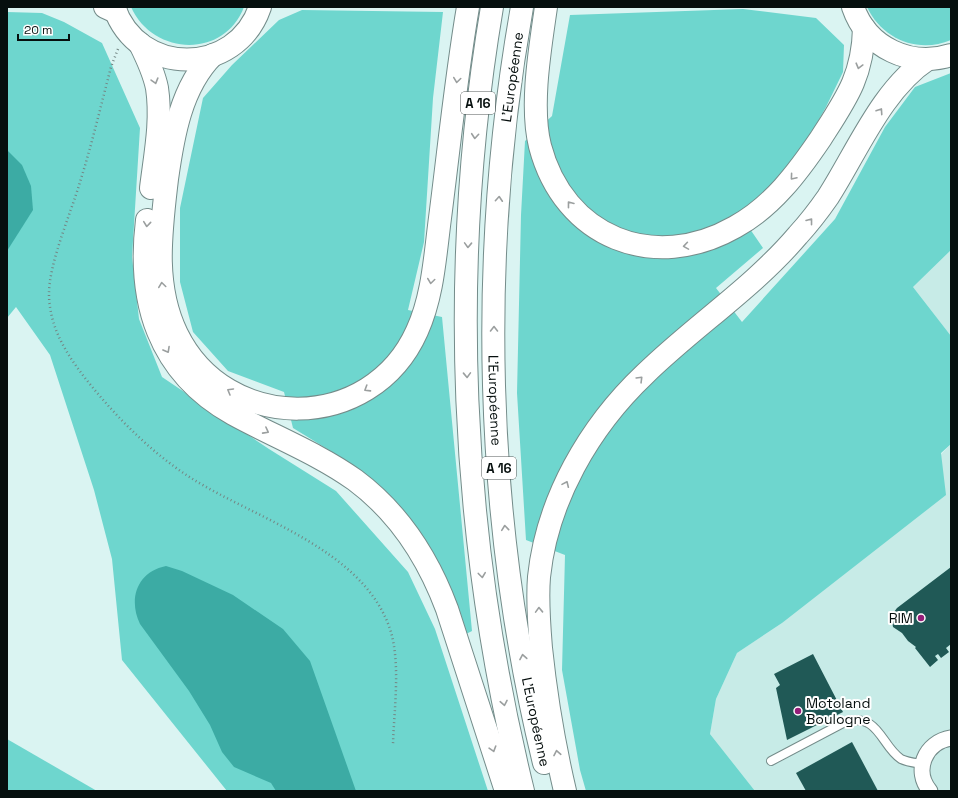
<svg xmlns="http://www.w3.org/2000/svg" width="958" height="798" font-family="'Space Grotesk',sans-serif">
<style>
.built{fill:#c7ebe7}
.green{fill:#6ed6ce}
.water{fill:#3caba4}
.building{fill:#205956}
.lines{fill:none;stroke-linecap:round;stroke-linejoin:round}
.lane-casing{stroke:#748c8a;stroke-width:10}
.street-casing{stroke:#748c8a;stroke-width:17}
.primary-casing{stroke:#748c8a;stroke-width:24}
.highway-casing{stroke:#748c8a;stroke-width:24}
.path{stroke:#748684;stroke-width:2.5;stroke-dasharray:1 3;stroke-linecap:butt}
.lane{stroke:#fff;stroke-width:8}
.street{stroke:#fff;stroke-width:15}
.primary{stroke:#fff;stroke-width:22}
.highway{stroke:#fff;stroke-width:22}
.oneway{stroke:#9b9f9f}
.poi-dot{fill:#951d79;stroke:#fff;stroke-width:1.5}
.labels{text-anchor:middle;stroke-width:4;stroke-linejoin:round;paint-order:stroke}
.shield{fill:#fff;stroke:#515756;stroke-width:1}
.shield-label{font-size:13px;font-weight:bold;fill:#060f0e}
.street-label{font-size:14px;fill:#060f0e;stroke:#fff}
.poi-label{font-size:14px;fill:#060f0e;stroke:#fff;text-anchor:end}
</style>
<rect width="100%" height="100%" fill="#daf4f2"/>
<!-- built -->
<g class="built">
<polygon points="951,250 951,336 913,287"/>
<polygon points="951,444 951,791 755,791 710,734 716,699 737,653 782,623"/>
</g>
<!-- green -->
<g class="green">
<path d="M131,7h113c-20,52 -91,49 -113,0z"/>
<path d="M867,7h84v33c-33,14 -69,-1 -84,-33z"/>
<polygon points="743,9 816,18 844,45 843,72 826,107 796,160 757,201 739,213 763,248 716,288 742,322 835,219 885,127 915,87 951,73 951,250 913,287 951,336 951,444 941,453 946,495 782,623 737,653 716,699 710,734 755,791 586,791 580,770 562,670 565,555 526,540 517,393 521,215 525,141 552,116 570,15"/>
<polygon points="302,10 443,12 433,98 424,242 408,310 442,317 472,631 466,634 435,557 387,497 337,455 293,428 284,392 228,371 193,332 180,282 180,208 203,98 232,65 279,20"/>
<polygon points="7,12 42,13 64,22 102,43 140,128 132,257 139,319 162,377 269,449 336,491 408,572 435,629 488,791 227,791 122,660 112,559 94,490 50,355 16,307 7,318"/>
<polygon points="7,739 97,791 7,791"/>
</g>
<!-- water -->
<g class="water">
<polygon points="7,150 22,165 31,186 33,210 7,251"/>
<path d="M166,566l16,5 51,24 50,34 27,32 46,130h-80l-5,-8 -37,-16 -12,-15 -12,-27 -21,-34 -49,-67c-12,-25 -3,-52 26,-58z"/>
</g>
<!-- building -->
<g class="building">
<polygon points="951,567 951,644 946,648 949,652 941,658 938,654 935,656 938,660 930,667 915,648 916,647 908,641 902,633 893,627 891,616 897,608"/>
<polygon points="813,654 843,712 787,740 776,688 780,685 774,674"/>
<polygon points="852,742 878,791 806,791 796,773"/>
</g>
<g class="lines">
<!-- lane casing -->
<g class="lane-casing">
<path id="lane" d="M771,761l74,-39c34,-10 36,24 56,37 6,3 15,4 21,5"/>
</g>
<!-- street casing -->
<g class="street-casing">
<path id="street" d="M930,791c-17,-20 -5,-49 21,-53"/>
</g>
<!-- primary casing -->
<g class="primary-casing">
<g id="primary">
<path d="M114,7c24,70 122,70 146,0"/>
<path d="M853,7c14,41 58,61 98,48"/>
</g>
</g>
<!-- highway casing -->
<g class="highway-casing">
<g id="highway">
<polyline points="105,7 116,12"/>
<path d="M492,7c-44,260 -32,528 31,784"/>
<path id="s1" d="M522,7c-44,248 -38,510 22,756"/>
<path d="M546,7c-6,42 -16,99 -6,139 24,92 114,127 195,81 37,-20 63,-55 86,-89 25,-39 42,-62 43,-110"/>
<path d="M140,44c7,14 14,29 17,44 5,33 -2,67 -6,100"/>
<path d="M213,55c-32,32 -40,81 -46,124 -6,52 -14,106 10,155 49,100 194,100 240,-3 16,-35 18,-75 23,-113 9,-70 16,-141 28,-211"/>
<path d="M147,220c-10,81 11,152 86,194 40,22 84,39 122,66 43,32 73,78 92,129l59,182"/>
<path d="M565,791c-11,-47 -19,-95 -24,-143 -2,-24 -4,-47 -2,-71 8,-77 50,-150 106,-203 49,-48 108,-86 153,-139 11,-12 21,-25 30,-38 29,-45 54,-108 100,-138"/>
</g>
</g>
<!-- path -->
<path class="path" d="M118,49l-7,18c-10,38 -19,77 -31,115 -9,31 -32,83 -31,114 1,34 20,62 40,87 30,37 63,70 102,95 65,41 172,71 199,151 11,34 4,80 3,115"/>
<!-- lane -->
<use href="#lane" class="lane"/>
<!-- street -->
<use href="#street" class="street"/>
<!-- primary -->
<use href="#primary" class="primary"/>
<!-- highway -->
<use href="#highway" class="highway"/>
</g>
<!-- one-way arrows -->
<defs><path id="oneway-chevron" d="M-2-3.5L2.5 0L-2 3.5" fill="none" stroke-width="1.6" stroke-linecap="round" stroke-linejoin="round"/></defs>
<g class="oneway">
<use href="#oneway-chevron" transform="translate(859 66) rotate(105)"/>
<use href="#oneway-chevron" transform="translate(457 80) rotate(98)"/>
<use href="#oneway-chevron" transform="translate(155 81) rotate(74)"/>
<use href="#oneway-chevron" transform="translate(880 111) rotate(-56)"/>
<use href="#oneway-chevron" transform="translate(475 136) rotate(95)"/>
<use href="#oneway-chevron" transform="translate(793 177) rotate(130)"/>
<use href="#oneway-chevron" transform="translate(499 199) rotate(-86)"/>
<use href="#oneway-chevron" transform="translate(570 204) rotate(-128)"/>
<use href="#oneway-chevron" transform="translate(810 221) rotate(-52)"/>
<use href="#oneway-chevron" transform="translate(147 224) rotate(96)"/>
<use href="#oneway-chevron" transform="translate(468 245) rotate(92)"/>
<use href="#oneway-chevron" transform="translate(686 246) rotate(171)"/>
<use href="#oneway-chevron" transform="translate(431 281) rotate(98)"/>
<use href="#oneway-chevron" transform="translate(162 285) rotate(-98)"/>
<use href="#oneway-chevron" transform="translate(494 329) rotate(-90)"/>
<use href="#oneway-chevron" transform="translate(167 350) rotate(61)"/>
<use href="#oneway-chevron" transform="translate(467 375) rotate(88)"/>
<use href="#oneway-chevron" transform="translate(640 379) rotate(-45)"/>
<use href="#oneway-chevron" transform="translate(367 389) rotate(148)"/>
<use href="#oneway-chevron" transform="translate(230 391) rotate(-150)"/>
<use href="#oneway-chevron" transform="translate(266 431) rotate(28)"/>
<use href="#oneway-chevron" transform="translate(566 484) rotate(-66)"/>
<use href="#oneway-chevron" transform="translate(505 528) rotate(-96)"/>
<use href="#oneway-chevron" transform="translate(482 575) rotate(83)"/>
<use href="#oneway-chevron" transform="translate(539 610) rotate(-92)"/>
<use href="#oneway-chevron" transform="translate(523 657) rotate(-100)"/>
<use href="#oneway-chevron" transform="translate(504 703) rotate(79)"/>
<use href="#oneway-chevron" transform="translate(493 749) rotate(73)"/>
<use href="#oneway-chevron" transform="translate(557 753) rotate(-101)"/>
</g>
<!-- markers -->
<g class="poi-dot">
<circle cx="921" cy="618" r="4"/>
<circle cx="798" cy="711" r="4"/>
</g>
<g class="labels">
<!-- shield labels -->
<g class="shield">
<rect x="461" y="92" width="34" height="22" rx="3"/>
<rect x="482" y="457" width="34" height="22" rx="3"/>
</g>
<g class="shield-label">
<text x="478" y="108">A 16</text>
<text x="499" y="473">A 16</text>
</g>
<!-- street labels -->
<g class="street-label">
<text transform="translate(512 77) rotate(-82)" y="5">L'Européenne</text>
<text dy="5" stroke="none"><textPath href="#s1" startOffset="395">L'Européenne</textPath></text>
<text transform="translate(536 722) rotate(78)" y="5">L'Européenne</text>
</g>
<!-- poi labels -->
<g class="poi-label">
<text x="913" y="623">RIM</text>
<text x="806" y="708" text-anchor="start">Motoland<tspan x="806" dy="16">Boulogne</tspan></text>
</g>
</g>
<!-- border -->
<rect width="958" height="798" fill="none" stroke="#060f0e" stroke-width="16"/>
<!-- scale -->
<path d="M18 34v6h51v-6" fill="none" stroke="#060f0e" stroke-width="2"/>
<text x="24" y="34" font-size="12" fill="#060f0e" stroke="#ffffff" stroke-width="3" paint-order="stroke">20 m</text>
</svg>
